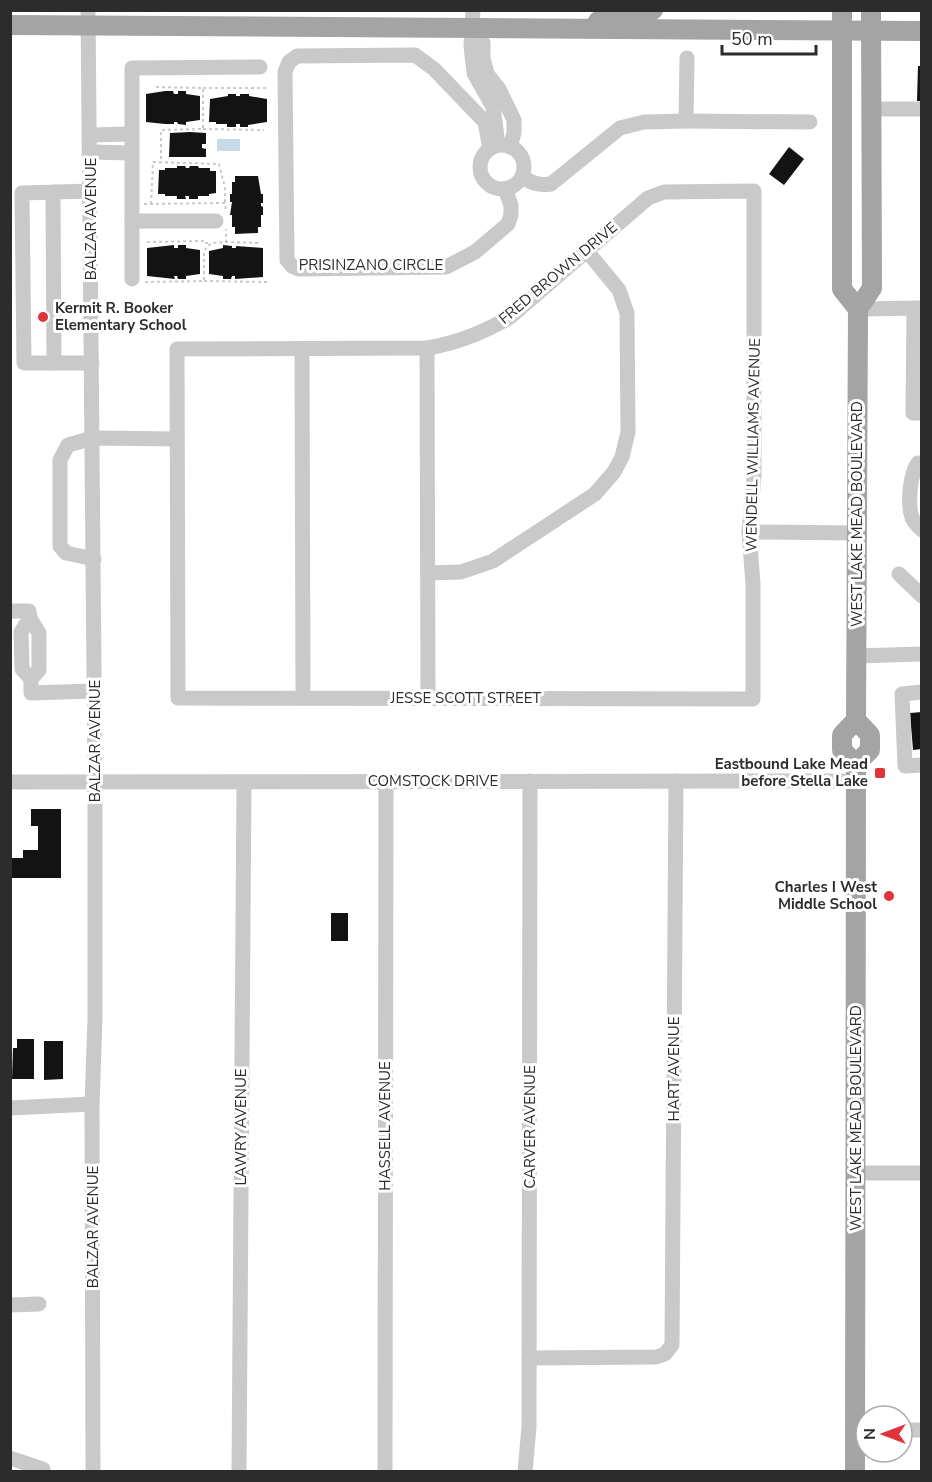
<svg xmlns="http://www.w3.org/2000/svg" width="932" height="1482" font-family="'Nunito Sans',sans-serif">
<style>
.water{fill:#c6dae9}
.building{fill:#131313}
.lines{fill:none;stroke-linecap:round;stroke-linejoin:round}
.path{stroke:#c9c9c9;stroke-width:2;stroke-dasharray:3 3;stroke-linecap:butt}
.minor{stroke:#c9c9c9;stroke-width:15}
.major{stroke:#a4a4a4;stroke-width:20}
.poi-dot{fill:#df323b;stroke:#fff;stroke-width:2}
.labels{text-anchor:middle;stroke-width:6;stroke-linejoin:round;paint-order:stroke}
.street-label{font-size:15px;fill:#2c2c2c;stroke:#fff}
.poi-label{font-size:15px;font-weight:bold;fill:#2c2c2c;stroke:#fff;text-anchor:end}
</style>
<rect width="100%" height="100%" fill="#fff"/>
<!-- water -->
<rect class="water" x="217" y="139" width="23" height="12"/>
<!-- building -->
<g class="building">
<polygon points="918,66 922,66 922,101 917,101"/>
<polygon points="165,91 173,91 174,94 178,94 178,91 186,91 186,94 200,96 200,120 186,122 186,125 178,124 177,122 174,122 174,124 165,124 146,122 146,94"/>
<polygon points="228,94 236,94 236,96 240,96 240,94 249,94 249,96 267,99 267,122 248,125 248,127 240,127 240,124 236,124 236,127 227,127 227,124 216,124 216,122 209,122 210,99 228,96"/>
<polygon points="190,132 206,133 206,144 202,144 202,148 206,149 206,157 169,157 170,133"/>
<polygon points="789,147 804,159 784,185 769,174"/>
<polygon points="177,166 185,166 186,168 189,168 190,166 198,166 199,168 210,168 210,171 216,171 216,193 209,194 209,196 198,196 198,199 189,199 189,196 185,196 186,199 177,199 177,196 165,196 165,194 158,194 159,170 165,170 165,168 177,168"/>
<polygon points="235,176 258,176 261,194 263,194 263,203 261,203 261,206 263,207 263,215 261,215 261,227 258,227 258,233 235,234 235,227 232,227 232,215 230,215 232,202 230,202 230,194 232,194 232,182 235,182"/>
<polygon points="174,245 174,248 178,248 178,245 186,245 186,248 200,250 200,274 186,276 186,279 178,279 177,276 174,276 175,279 147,276 147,248"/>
<polygon points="223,245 232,246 232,248 236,248 236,246 263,248 263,277 235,279 235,276 232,276 231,279 223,279 223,276 209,274 209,251 223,248"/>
<polygon points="922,712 922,749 913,750 910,713"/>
<polygon points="31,809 61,809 61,878 10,878 10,858 23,858 23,850 38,850 38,826 31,826"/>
<rect x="331" y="913" width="17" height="28"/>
<polygon points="17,1039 34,1039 34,1079 12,1079 13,1048 17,1048"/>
<polygon points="44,1041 63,1041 63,1079 44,1080"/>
</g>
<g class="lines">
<!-- path -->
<g class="path">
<polyline points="156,87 203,88 203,129 161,130 161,162"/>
<polyline points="203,88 266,88"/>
<polyline points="203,129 264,130"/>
<polyline points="144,204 225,203 226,212"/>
<polyline points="151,204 153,162 219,164 225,188 225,203"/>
<polyline points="147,242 204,241 204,243 211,243"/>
<polyline points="225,242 259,243"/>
<polyline points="204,281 268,282"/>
<polyline points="145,282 204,281 204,251 211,243 226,242 226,229"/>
</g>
<!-- minor -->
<g class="minor">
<polyline points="88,10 95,782 95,1019 92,1104 93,1472"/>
<polyline points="473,10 471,46 474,73 493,107 497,137"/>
<polyline points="473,28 483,43 483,58 487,74 499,89 514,120 514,133 510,147"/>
<polyline points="872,109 922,109"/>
<polyline points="686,121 810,122"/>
<polyline points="90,135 131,134"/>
<circle cx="502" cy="167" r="22"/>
<polyline points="490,149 485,122 434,69 415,55 297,56 289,62 285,72 287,260 292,266 299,269 446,267 475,252 508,224 511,215 511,205 505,189"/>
<polyline points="91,152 131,153"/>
<path d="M522,177c10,6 18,9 29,7l69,-56 24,-6 42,-1 1,-63"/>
<polyline points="91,191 22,193 24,363 92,363"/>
<path d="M754,191v286l-5,55 4,52v115l-575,-1 -1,-349 250,-1c31,-5 56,-15 83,-31l138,-119 16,-6z"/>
<polyline points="53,192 54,363"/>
<polyline points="132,221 132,68 260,67"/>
<polyline points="132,279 132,221 216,221"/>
<polyline points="914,308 913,413 922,413"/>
<polyline points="858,309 922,308"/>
<polyline points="427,348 428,698"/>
<polyline points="302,349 303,698"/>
<path d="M922,463h-4c-8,11 -10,38 -7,51 1,7 6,11 11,16"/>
<polyline points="749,532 857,533"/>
<polyline points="94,559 66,553 60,546 60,460 68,445 93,438 177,439"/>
<polyline points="428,573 461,572 493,561 595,494 614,472 622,457 628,432 627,313 619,290 586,250"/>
<polyline points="899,574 922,596"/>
<polyline points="10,611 29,611 30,618"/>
<polyline points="856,656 922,654"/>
<polyline points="31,679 39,670 39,633 30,618 21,632 22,669 31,679 31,693 94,691"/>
<polyline points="922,692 902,694 905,766 922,765"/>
<polyline points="10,782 856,781"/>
<polyline points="10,1108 92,1104"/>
<polyline points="856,1173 922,1173"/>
<polyline points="10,1305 39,1304"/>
<polyline points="529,1358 656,1357 665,1354 672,1345 676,781"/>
<polyline points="902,1430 922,1430"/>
<polyline points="10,1458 43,1469"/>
<polyline points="239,1472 244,782"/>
<polyline points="385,1472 386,781"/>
<polyline points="525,1472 529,1427 530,781"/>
</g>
<!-- major -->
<g class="major">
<polyline points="842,10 842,289 858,309"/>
<path d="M598,21c17,-8 38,-2 55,-11"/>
<polyline points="10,25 922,31"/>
<polyline points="856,764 870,750 870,735 856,720 858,309 872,288 871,10"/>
<polyline points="855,1472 856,764 842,750 842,735 856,720"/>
</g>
</g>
<!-- markers -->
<g class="poi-dot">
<circle cx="43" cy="317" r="6"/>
<rect x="874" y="767" width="12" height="12" rx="3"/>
<circle cx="889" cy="896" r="6"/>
</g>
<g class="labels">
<!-- street labels -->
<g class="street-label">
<text transform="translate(91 219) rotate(-90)" y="5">BALZAR AVENUE</text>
<text x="371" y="270">PRISINZANO CIRCLE</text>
<text transform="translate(558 273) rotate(-40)" y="5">FRED BROWN DRIVE</text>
<text transform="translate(753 445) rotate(-89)" y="5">WENDELL WILLIAMS AVENUE</text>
<text transform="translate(857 514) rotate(-90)" y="5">WEST LAKE MEAD BOULEVARD</text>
<text x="466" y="703">JESSE SCOTT STREET</text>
<text transform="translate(95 741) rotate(-90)" y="5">BALZAR AVENUE</text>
<text x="433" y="786">COMSTOCK DRIVE</text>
<text transform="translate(674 1069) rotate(-90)" y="5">HART AVENUE</text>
<text transform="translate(856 1118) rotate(-90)" y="5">WEST LAKE MEAD BOULEVARD</text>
<text transform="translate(385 1126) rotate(-90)" y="5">HASSELL AVENUE</text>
<text transform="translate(241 1127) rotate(-90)" y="5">LAWRY AVENUE</text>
<text transform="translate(530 1127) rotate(-90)" y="5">CARVER AVENUE</text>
<text transform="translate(93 1227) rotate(-90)" y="5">BALZAR AVENUE</text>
</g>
<!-- poi labels -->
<g class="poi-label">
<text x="55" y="313" text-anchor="start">Kermit R. Booker<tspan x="55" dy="17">Elementary School</tspan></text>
<text x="868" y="769">Eastbound Lake Mead<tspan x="868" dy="17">before Stella Lake</tspan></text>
<text x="877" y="892">Charles I West<tspan x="877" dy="17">Middle School</tspan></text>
</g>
</g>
<!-- border -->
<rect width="932" height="1482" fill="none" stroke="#2c2c2c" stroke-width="24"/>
<!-- north arrow -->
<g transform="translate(884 1434) rotate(270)"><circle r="28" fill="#ffffff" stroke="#ababab" stroke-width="1.5"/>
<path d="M0-4.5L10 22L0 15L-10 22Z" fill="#df323b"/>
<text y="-9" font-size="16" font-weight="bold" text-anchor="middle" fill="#2c2c2c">N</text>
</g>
<!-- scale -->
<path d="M722 45v9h94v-9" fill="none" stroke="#2c2c2c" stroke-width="3"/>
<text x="731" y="45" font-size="18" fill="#2c2c2c" stroke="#ffffff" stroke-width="4.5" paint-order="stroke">50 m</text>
</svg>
